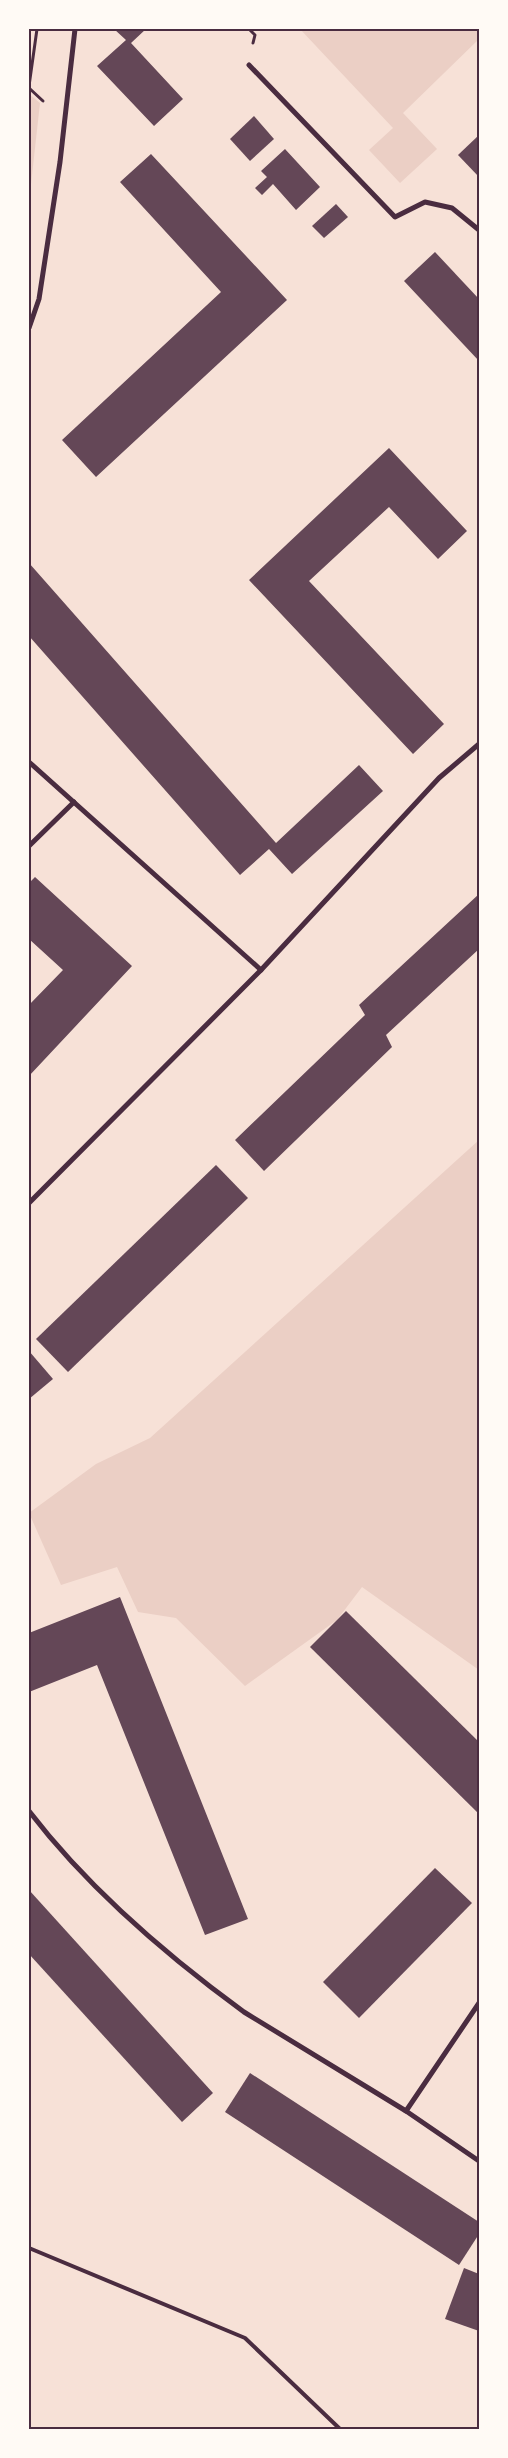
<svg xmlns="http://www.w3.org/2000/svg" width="508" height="2458" font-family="'Public Sans',sans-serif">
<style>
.green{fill:#ebcfc5}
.building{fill:#644757}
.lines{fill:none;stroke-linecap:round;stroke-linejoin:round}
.path{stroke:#4a2c40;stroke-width:3}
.service{stroke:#4a2c40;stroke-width:4}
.minor{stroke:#4a2c40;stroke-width:5}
.neatline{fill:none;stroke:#4a2c40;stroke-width:2}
</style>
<rect width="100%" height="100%" fill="#f7e1d7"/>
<!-- green -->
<g class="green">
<polygon points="300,29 479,29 479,39 403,113 437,149 400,183 369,150 393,128"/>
<polygon points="29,94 40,103 30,193 29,191"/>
<polygon points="479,1140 479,1670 362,1587 337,1620 245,1686 176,1618 138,1612 117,1567 61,1585 29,1513 96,1464 150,1438"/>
</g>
<!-- building -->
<g class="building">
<polygon points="114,29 146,29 131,43 183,99 154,126 97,66 126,40"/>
<polygon points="254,116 274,139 250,161 230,139"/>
<polygon points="479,135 479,177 458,155"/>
<polygon points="285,149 320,187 296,210 273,184 262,195 255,188 267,177 261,171"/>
<polygon points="151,154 287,300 96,477 62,440 221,292 120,182"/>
<polygon points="336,204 348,217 324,238 312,226"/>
<polygon points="435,252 479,299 479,361 404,281"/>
<polygon points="389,448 467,531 438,559 389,507 309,581 444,724 413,754 249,580"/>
<polygon points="29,563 276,843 359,765 383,791 292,874 269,849 240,875 29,636"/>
<polygon points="35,877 132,966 29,1076 29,1005 63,970 29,939 29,883"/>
<polygon points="479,894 479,949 386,1035 392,1047 264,1171 235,1140 365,1015 359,1005"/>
<polygon points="216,1165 248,1198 68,1372 36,1339"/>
<polygon points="29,1351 53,1379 29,1399"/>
<polygon points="120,1597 248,1919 205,1935 97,1665 29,1692 29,1633"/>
<polygon points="346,1611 479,1742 479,1814 310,1647"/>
<polygon points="435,1868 472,1903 359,2018 323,1982"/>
<polygon points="29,1890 213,2093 182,2122 29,1954"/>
<polygon points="250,2073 479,2222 479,2234 459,2265 225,2112"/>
<polygon points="464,2268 479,2274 479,2331 445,2319"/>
</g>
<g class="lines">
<!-- path -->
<g class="path">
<polyline points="249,29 255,35 253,43"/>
<polyline points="29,86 37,29"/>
<polyline points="29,88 43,101"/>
</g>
<!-- service -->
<polyline class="service" points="29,2248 245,2338 340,2429"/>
<!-- minor -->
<g class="minor">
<polyline points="249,65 395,217 425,202 452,208 479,230"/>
<polyline points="29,328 39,299 60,162 75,29"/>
<polyline points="29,762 261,970"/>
<polyline points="29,846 74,802"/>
<polyline points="29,1203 261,970 439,778 479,744"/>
<path d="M29,1811c59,77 137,144 215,201l162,99 73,50"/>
<polyline points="406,2111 479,2003"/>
</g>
</g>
<!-- border -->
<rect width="508" height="2458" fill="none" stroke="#fffaf5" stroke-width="60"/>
<rect x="30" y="30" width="448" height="2398" class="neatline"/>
</svg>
